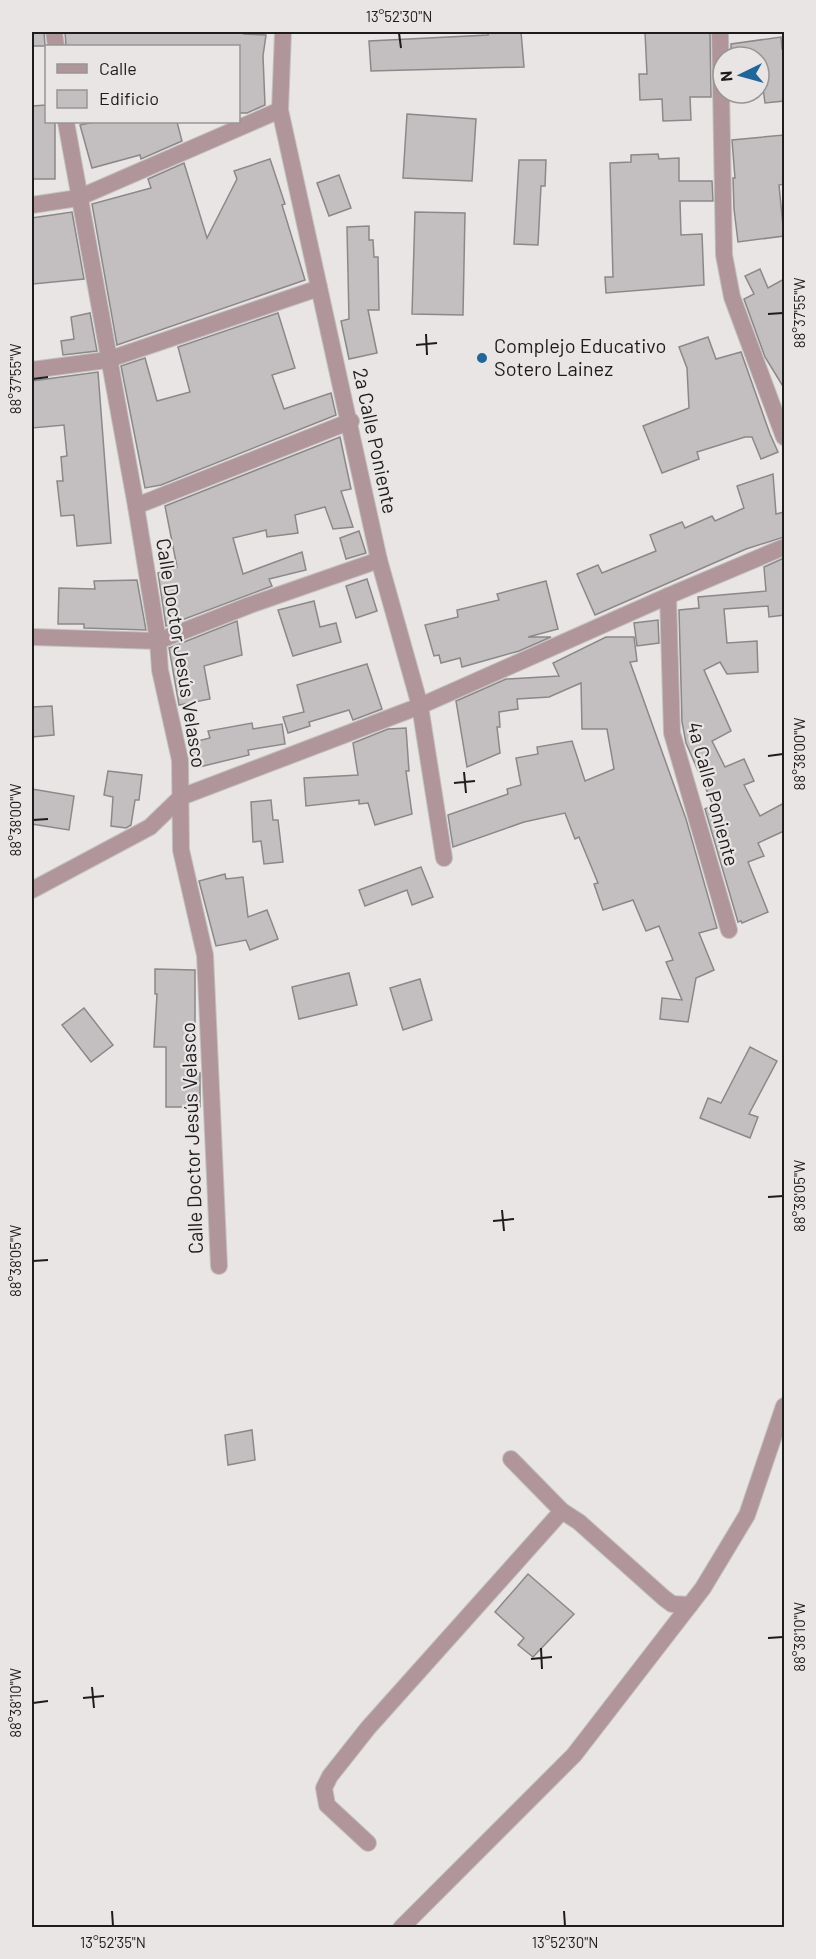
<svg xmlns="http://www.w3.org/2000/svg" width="816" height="1959" font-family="Barlow,sans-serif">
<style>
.building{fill:#c3bfc0;stroke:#8c8889;stroke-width:1.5}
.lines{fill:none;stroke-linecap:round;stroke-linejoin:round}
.minor-casing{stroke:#c4c1c1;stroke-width:18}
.minor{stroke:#b0969a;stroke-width:16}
.ticks{fill:none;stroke:#1d1c1c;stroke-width:2}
.poi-dot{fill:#21669b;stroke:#e9e5e5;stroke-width:2}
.labels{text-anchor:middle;stroke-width:4.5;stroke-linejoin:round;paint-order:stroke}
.poi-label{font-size:20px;fill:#1d1c1c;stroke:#e9e5e5;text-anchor:start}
.street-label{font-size:20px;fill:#1d1c1c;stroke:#e9e5e5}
.neatline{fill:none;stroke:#1d1c1c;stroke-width:2}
.ticks-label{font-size:15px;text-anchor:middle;fill:#1d1c1c}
</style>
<rect width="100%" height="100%" fill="#e9e5e5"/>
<!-- building -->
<g class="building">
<polygon points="32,32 44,32 45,46 32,46"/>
<polygon points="65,32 244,32 244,34 266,35 263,56 265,105 247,113 238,113 238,46 66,46"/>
<polygon points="488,32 521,32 524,67 371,71 369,41 488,35"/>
<polygon points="645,32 710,32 711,97 690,97 691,120 663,121 662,99 640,100 639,74 647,74"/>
<polygon points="781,37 782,49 784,49 784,101 765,103 759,57 731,57 731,44"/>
<polygon points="46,105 46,122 55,122 55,179 32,179 32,106"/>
<polygon points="407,114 476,119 472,181 403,178"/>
<polygon points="94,122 177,122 182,141 141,159 140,155 92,168 80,125"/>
<polygon points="784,135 784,184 779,185 784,236 738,242 734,209 733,178 735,178 732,140"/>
<polygon points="658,154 659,159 679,158 679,181 712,181 713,201 680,201 681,235 702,234 704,285 606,293 605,277 613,277 610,163 631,162 631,155"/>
<polygon points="270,159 285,204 282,205 305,280 117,345 92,204 151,188 148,179 184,163 207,238 237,179 234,171"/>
<polygon points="519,160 546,160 545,186 541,186 538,245 514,244"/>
<polygon points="339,175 351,208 329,216 317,183"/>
<polygon points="72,212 84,279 33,284 32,218"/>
<polygon points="415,212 465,213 463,315 412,314"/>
<polygon points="369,226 369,240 373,240 374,257 378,257 379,310 368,310 377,353 349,359 341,321 349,319 347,227"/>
<polygon points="760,269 768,288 784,279 784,388 765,357 744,299 754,294 745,276"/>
<polygon points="90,313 97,351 63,355 61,341 74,339 71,317"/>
<polygon points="278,313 295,368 272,375 284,409 331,393 336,415 161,485 145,488 121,366 145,358 157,401 190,392 178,347"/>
<polygon points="708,337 716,359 741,352 770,434 778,452 761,459 752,437 745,437 697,452 699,459 662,473 643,426 689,408 687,368 679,347"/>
<polygon points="98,372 111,543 77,546 74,515 61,516 57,481 63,481 61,457 67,456 64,425 32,428 32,381"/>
<polygon points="340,437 351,489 341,491 353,527 333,529 325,507 295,515 298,533 267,537 266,530 233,538 243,574 302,552 306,570 269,579 272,586 166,626 158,573 177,567 165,506"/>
<polygon points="773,474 776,514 784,512 784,537 746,549 595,615 577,574 598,565 602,573 656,551 650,535 682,522 685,528 712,516 715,521 744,508 737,486"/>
<polygon points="359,531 366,553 346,559 340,538"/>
<polygon points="784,558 784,615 769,617 768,606 724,609 727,643 757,641 758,672 727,674 720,662 704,670 731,731 712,741 725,767 744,759 754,781 744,785 760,816 784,803 784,831 758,843 764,856 748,862 768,912 742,923 741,921 738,922 705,809 713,805 686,743 682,722 679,610 699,608 698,597 766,591 764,567"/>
<polygon points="367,579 377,611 356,618 346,586"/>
<polygon points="137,580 146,630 84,628 84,624 58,624 59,588 95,589 94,581"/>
<polygon points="546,581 558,629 528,637 551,637 519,651 462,667 460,658 441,663 439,655 434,656 425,625 458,617 457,610 499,600 497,594"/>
<polygon points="314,601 320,627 336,623 341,642 293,656 278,610"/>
<polygon points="658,620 659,643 637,646 634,623"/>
<polygon points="237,621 242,655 204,666 210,699 179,705 169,648"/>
<polygon points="606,637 634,637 637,661 630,662 686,819 717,928 699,933 714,970 696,978 688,1022 660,1019 662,998 682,1000 666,962 673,960 659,926 646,931 633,900 603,910 594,884 598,883 579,837 575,839 565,813 524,822 453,847 448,815 508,794 507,789 521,785 516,758 538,754 537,747 572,741 585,781 614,769 607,729 582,729 581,683 549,697 517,699 518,709 499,712 500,727 497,727 500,753 467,767 456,701 506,679 559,676 553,663"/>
<polygon points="367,664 382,709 353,720 349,710 309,722 310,726 288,733 283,717 304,712 297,685"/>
<polygon points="52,706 54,735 32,737 32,707"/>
<polygon points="252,723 253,729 282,724 285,744 248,750 249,755 195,768 189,743 210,738 208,731"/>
<polygon points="406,728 409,771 406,771 412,814 375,825 368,803 359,804 359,800 306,806 304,778 358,775 353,743 388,729"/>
<polygon points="108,771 142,775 139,800 135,800 131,825 126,828 111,826 113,797 104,795"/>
<polygon points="32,789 74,796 69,830 32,824"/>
<polygon points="271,800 273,820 278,820 283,862 264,864 261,841 253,842 251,802"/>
<polygon points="421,867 433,897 412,905 407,890 365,906 359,890"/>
<polygon points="225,874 226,879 243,877 248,917 267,910 278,939 250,950 246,940 216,946 199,881"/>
<polygon points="155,969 195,970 195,1073 200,1073 200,1107 166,1107 166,1047 154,1047 157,994 155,994"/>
<polygon points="349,973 357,1005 299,1019 292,987"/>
<polygon points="420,979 432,1020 403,1030 390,988"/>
<polygon points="84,1008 113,1045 91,1062 62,1025"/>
<polygon points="750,1047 777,1061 749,1114 758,1117 750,1138 700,1118 708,1098 721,1103"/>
<polygon points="252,1430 255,1460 228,1465 225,1435"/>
<polygon points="528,1574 574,1614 533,1657 518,1645 524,1638 495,1612"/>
</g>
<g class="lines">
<!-- minor casing -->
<g class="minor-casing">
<g id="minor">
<polyline points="54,32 56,46"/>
<polyline points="283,32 280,110 379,560 420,706 444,858"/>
<polyline points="720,32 724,255 732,297 784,437"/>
<polyline points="66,122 136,506 158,641 160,670 180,760 181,850 205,955 219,1266"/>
<polyline points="32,205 78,198 280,110"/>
<polyline points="32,370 107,360 319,288"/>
<polyline points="136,506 351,421"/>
<polyline points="668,596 672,733 729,930"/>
<polyline points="32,637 158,641 250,605 379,560"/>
<polyline points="32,890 150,827 181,797 420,706 668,596 784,547"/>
<polyline points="511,1459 562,1511 579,1522 664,1598 672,1604 690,1605"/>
<polyline points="368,1843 327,1805 324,1788 330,1776 368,1728 562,1511"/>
<polyline points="401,1928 574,1755 703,1588 747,1515 784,1406"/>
</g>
</g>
<!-- minor -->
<use href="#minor" class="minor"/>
</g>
<!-- ticks -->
<path class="ticks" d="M399,33l2,15M768,314l15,-1M426,334l1,21M416,345l21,-2M33,379l15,-2M768,756l15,-2M464,772l2,21M454,783l21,-2M33,820l15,-1M768,1197l15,-1M502,1210l2,21M493,1221l21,-2M33,1261l15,-1M768,1638l15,-1M541,1648l1,21M531,1659l21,-2M92,1687l2,21M83,1698l21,-2M33,1703l15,-2M112,1911l1,15M564,1911l1,15"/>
<!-- markers -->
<circle class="poi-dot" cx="482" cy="358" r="6"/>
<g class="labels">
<!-- poi labels -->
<g class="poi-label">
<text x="494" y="353">Complejo Educativo<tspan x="494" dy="23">Sotero Lainez</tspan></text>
</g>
<!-- street labels -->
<g class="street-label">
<text transform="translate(375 441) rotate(78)" y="7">2a Calle Poniente</text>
<text transform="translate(181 653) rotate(81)" y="7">Calle Doctor Jesús Velasco</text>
<text transform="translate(713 794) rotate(75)" y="7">4a Calle Poniente</text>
<text transform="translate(192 1138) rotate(-92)" y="7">Calle Doctor Jesús Velasco</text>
</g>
</g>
<!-- border -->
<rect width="816" height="1959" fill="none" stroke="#e9e5e5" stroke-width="66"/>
<!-- legend -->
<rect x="45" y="45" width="195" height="78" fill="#e9e5e5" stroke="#979595" stroke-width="1.5"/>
<rect x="57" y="64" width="30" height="9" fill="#b0969a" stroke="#979595" stroke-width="1.5"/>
<text x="99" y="75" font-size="18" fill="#1d1c1c">Calle</text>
<rect x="57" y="90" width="30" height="18" fill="#c3bfc0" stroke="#979595" stroke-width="1.5"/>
<text x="99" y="105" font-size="18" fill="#1d1c1c">Edificio</text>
<!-- north arrow -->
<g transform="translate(741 75) rotate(265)"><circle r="28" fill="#e9e5e5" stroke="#979595" stroke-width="1.5"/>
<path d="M0-4.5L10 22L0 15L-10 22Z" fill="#21669b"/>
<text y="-9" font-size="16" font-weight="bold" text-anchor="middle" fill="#1d1c1c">N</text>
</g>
<rect x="33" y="33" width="750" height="1893" class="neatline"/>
<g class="ticks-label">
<text x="399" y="22">13°52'30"N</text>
<text transform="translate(800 313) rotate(-90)" y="5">88°37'55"W</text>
<text transform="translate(16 379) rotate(-90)" y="5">88°37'55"W</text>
<text transform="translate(800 754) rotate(-90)" y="5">88°38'00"W</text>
<text transform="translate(16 820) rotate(-90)" y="5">88°38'00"W</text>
<text transform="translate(800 1196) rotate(-90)" y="5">88°38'05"W</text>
<text transform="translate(16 1261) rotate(-90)" y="5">88°38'05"W</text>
<text transform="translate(800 1637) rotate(-90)" y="5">88°38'10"W</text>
<text transform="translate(16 1703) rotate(-90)" y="5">88°38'10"W</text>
<text x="113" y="1948">13°52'35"N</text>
<text x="565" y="1948">13°52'30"N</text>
</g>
</svg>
